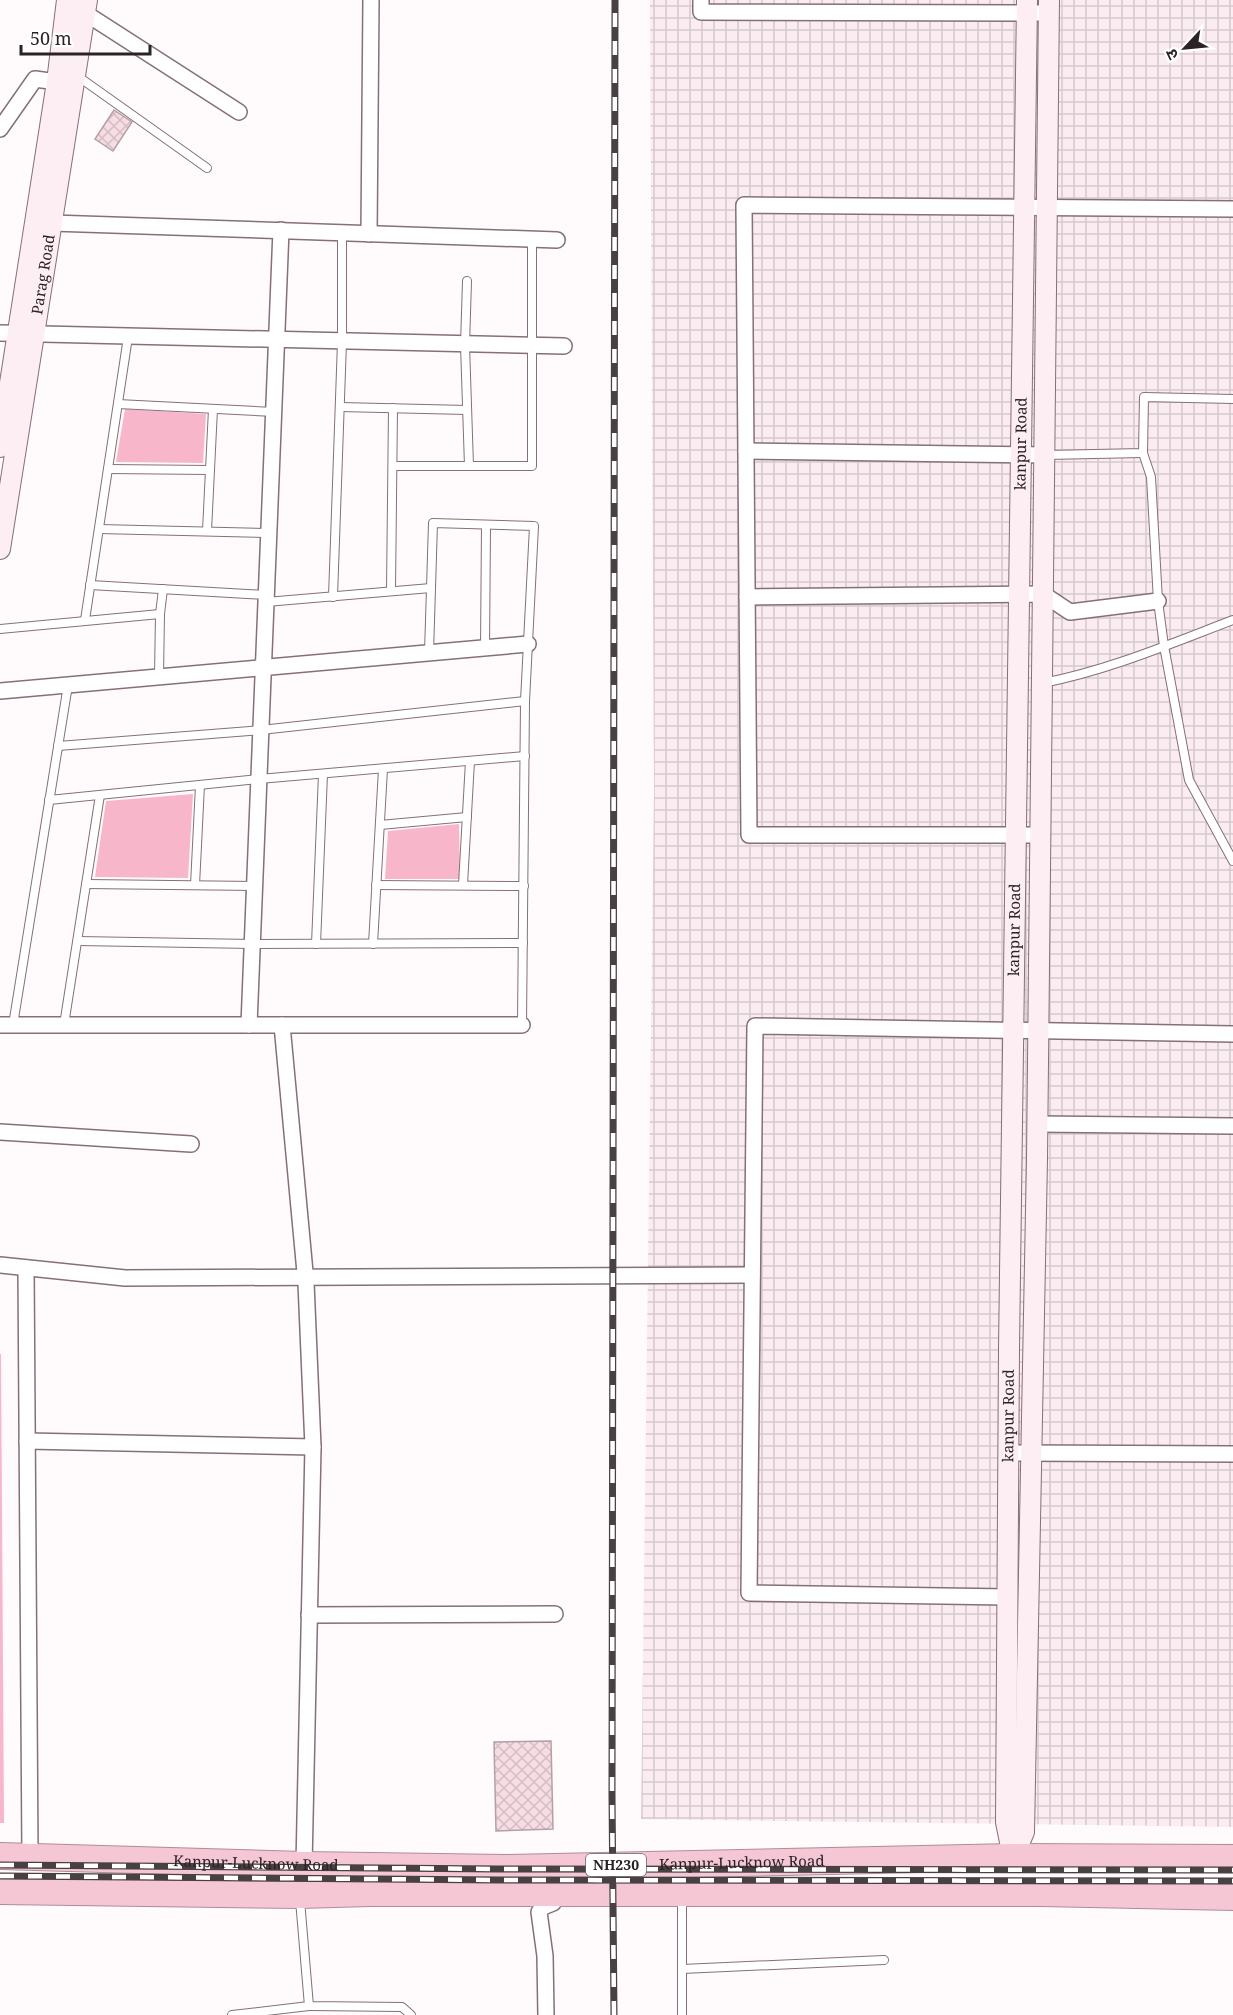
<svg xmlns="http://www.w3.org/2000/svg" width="1233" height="2015" font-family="'Noto Serif','Noto Sans Devanagari',serif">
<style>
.industrial{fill:url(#industrial-grid)}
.green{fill:#f8b6ca}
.building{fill:url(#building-cross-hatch);stroke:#b59fa5;stroke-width:1.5}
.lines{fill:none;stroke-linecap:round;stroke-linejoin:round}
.lane-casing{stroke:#857076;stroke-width:10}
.street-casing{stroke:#857076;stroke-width:18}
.secondary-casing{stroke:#857076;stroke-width:22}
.highway-casing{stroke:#ae8d97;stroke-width:28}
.lane{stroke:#fff;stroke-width:8}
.street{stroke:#fff;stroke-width:15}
.secondary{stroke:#fceef2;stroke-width:20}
.highway{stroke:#f5c7d5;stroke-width:26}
.rail-casing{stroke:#484043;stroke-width:7}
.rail{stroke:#fff;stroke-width:4.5;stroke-dasharray:14;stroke-linecap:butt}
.labels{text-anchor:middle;stroke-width:4.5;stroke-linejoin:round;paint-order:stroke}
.shield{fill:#fff;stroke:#6b6466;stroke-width:1.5}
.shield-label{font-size:14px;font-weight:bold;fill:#2b2225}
.street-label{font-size:15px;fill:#2b2225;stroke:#fff}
</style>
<defs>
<pattern id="industrial-grid" width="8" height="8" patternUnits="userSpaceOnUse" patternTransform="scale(1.5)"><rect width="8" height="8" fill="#faecf0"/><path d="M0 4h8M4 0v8" fill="none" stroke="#d6cace"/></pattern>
<pattern id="building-cross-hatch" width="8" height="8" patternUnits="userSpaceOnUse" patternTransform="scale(1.5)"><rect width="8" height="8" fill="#f6dde4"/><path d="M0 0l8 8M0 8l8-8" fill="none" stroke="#d3bdc3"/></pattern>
</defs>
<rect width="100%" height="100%" fill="#fffafb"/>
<!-- industrial -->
<polygon class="industrial" points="650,0 1233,0 1233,1827 641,1819 654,792"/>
<!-- green -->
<g class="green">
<polygon points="125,409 206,414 203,463 116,462"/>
<polygon points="193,794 188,878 95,877 106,801"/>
<polygon points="459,824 460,879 385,879 388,831"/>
<polygon points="0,1354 1,1354 4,1823 0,1823"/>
</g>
<!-- building -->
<g class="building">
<polygon points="114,110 132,122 113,151 95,139"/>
<polygon points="551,1741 553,1829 496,1831 494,1742"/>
</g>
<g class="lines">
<!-- lane casing -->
<g class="lane-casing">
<g id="lane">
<polyline points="76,75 207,168"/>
<polyline points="467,281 465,345 469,466"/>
<polyline points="118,404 274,412"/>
<polyline points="340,407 467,410"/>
<polyline points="1143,453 1151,477 1158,601 1164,646 1189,780 1233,861"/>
<polyline points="1046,455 1143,453 1144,397 1233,399"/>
<polyline points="394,466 532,466 532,239"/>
<polyline points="108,469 210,470"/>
<polyline points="99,529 269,533"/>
<polyline points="207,531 213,409"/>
<polyline points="90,585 266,595"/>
<polyline points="391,591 393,408"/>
<polyline points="333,597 342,342 342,233"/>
<polyline points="266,602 431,588"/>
<polyline points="85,620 128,337"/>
<polyline points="0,629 160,614"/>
<polyline points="485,648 486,525"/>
<polyline points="429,653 433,523 534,526 525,701 522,1025"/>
<polyline points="159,676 160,614 163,589"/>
<path d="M1043,683c66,-13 127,-39 190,-63"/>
<polyline points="58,746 261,730 525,701"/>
<polyline points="49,800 259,779 525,756"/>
<polyline points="380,825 467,817"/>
<polyline points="86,884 255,886"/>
<polyline points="195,885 200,785"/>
<polyline points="376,885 524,886"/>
<polyline points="463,885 470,761"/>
<polyline points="78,941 252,944 523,943"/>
<polyline points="316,944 323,774"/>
<polyline points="373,944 383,769"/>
<polyline points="13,1025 68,685"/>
<polyline points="64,1025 100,795"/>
<polyline points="300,1900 309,2006 402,2007 411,2015"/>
<polyline points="682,1969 884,1960"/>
<polyline points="232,2015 309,2006"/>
<polyline points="682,2015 682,1898"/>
</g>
</g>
<!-- street casing -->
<g class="street-casing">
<g id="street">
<polyline points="701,0 701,12 1049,13"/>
<polyline points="80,7 85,13 239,112"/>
<polyline points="0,129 35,79 57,82"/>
<polyline points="52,223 557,240"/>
<polyline points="369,234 371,0"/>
<polyline points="0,333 564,346"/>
<polyline points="746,451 1044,455"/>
<polyline points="747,597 1043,594 1070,612 1158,601"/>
<polyline points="0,691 528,644"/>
<polyline points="1040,835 749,835 744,205 1233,209"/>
<polyline points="0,1025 522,1025"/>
<polyline points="249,1025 281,230"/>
<polyline points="282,1025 306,1283 313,1447 304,1865"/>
<polyline points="1037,1124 1233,1126"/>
<polyline points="0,1132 191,1144"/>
<polyline points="0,1265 125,1278 752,1275"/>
<polyline points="26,1268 30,1856"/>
<polyline points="27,1441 313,1447"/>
<polyline points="1009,1453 1233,1454"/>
<polyline points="1008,1597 749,1593 755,1026 1233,1034"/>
<polyline points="309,1615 555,1614"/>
<polyline points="546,2015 545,1956 539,1912 543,1907 553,1903 555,1893"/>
</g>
</g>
<!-- secondary casing -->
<g class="secondary-casing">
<g id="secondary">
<polyline points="0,447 57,82 67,0"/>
<path id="s1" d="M0,549l87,-549"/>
<polyline points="1013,1857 1024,1832 1037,1159 1049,0"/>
<path id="s2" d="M1013,1857l-7,-35 3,-473 18,-1349"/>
</g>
</g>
<!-- highway casing -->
<g class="highway-casing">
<g id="highway">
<path id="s3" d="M0,1856l304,9 202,3 507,-11 220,1"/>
<polyline points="0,1891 300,1895 369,1893 1041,1893 1233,1897"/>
</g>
</g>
<!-- lane -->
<use href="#lane" class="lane"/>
<!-- street -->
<use href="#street" class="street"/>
<!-- secondary -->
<use href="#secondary" class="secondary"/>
<!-- highway -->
<use href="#highway" class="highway"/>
<!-- rail casing -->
<g class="rail-casing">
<g id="rail">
<polyline points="0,1865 499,1869 1233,1870"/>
<polyline points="0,1876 499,1880 1233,1881"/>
<polyline points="614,2015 612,1795 615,0"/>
</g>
</g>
<!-- rail -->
<use href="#rail" class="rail"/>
</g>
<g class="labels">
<!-- shield labels -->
<rect class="shield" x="586" y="1854" width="60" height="22" rx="4.5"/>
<g class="shield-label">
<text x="616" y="1870">NH230</text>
</g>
<!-- street labels -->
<g class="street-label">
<text dy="5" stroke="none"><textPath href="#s1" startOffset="278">Parag Road</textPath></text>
<text dy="5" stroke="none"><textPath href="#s2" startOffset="1414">kanpur Road</textPath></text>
<text dy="5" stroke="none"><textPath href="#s2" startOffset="928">kanpur Road</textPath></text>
<text dy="5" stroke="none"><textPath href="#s2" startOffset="442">kanpur Road</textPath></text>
<text dy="5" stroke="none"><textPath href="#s3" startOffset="256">Kanpur-Lucknow Road</textPath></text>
<text dy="5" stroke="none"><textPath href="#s3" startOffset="742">Kanpur-Lucknow Road</textPath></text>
</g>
</g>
<!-- north arrow -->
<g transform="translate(1185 48) rotate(244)" stroke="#ffffff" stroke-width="4.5" paint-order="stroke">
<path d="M0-4.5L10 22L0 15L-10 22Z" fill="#2b2225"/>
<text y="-9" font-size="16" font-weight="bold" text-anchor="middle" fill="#2b2225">उ</text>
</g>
<!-- scale -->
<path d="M21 45v9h129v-9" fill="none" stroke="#2b2225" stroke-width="3"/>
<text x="30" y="45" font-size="18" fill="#2b2225" stroke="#ffffff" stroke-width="4.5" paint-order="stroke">50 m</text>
</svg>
